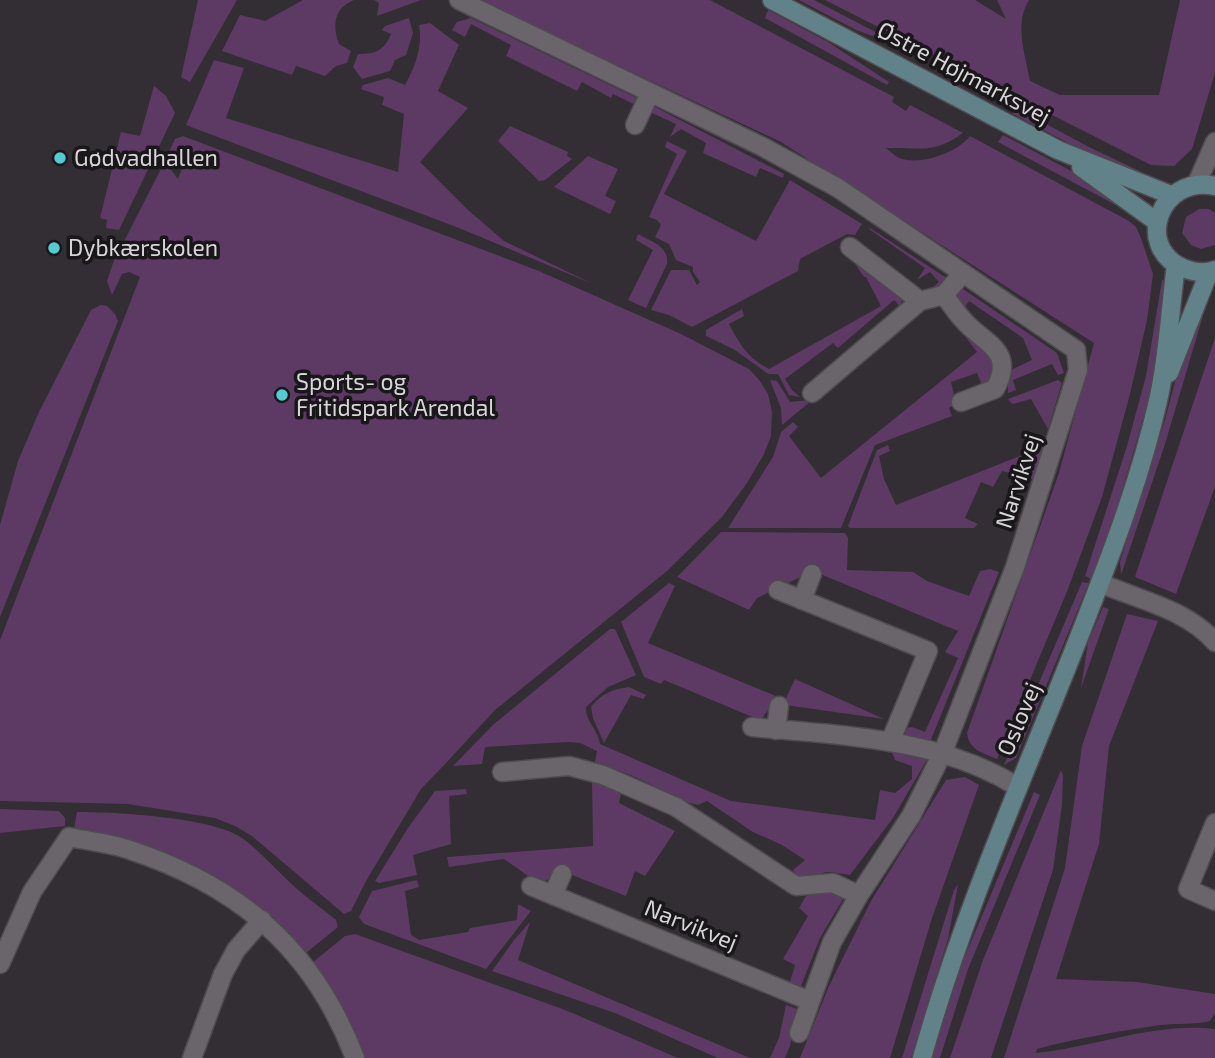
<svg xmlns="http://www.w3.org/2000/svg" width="1215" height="1058" font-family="'Exo 2',sans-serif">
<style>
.green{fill:#5d3a63}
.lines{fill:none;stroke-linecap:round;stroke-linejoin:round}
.street-casing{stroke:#4f4b50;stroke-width:21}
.secondary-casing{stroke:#4f4b50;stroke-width:21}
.street{stroke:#69656a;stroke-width:18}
.secondary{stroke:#618288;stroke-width:18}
.poi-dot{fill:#51ccd4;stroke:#191719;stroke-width:2.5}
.labels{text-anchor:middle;stroke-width:7;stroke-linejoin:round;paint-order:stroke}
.street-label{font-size:23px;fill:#d8d5d8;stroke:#191719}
.poi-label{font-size:23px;fill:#d8d5d8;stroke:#191719;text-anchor:start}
</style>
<rect width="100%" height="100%" fill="#322e33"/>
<!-- green -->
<g class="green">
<polygon points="198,0 237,0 190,82 181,77"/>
<path d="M303,0h51c-20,8 -22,25 -15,44l12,7 -4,12 -11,3 -11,10 -29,-10 -4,9 -70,-24 18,-36 25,6z"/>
<polygon points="374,0 421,0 377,16 379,3"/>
<path d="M478,0h232l184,97 -2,5 14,9 4,-6 53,28c-31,22 -42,14 -77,15 4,3 9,8 13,10 21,8 58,-5 71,-22l159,85 7,6 5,11 12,36 -6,46 -17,74 -28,103 -34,92 -71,170c-14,-6 -28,-9 -30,-26l92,-260 35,-130 -313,-201z"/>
<polygon points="799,0 814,0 906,48 856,30"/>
<path d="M825,0h150l31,19 -9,-19h32c-15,24 -4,54 1,81l30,14h99l21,-95h35v73l-23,76 -18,17 -23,-1z"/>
<polygon points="768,10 828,42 889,82 887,85 765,18"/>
<path d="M409,18l4,15 -7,22 -11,5 -5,11 -28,8 -9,-12 5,-13c17,0 26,-3 33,-20l-9,-4 3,-4z"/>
<polygon points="471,18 641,100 638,106 613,94 611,98 582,82 577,91 506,56 511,45 471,24 465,37 452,30 457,22"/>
<path d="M430,23l29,22 -21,46 30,17 -48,54 47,47 37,32 89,43 -134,-56 -273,-103 28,-65 30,8 -18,50 172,54 6,-58 -22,-9 2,-8 -23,-8 2,-4 25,-7 17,7c10,-17 18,-40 14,-60z"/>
<polygon points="154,86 166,96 175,113 119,230 106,228 107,220 100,218 121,132 140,136"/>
<polygon points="655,107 784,174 783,178 760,168 756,177 703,153 706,143 681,129 670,137 676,124 650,112"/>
<polygon points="1016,108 1089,147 1158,180 1158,182 1099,159 1013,114"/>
<polygon points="510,126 568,152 567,156 572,159 545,180 539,181 498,141"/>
<polygon points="1003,135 1090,181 1140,218 998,142"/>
<polygon points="183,136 539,271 681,334 749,369 760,381 768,394 772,412 771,436 764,454 747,483 722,517 667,571 495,710 447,762 421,789 366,881 351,911 344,914 252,836 235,826 215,818 128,804 0,801 0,640 140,277 129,272 122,274 112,295 107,281 113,263 163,165 166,163 178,179 182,168 168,154 175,139"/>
<polygon points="667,141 687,151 664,194 756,241 790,180 862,224 855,235 847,234 800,259 798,271 692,327 669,315 651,310 671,270 689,270 697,285 700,282 693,272 693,267 676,260 669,244 655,237 661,225 657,220 649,217 677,154 665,147"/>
<polygon points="588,156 618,169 605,196 616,201 610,214 554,187"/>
<polygon points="1199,209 1209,209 1215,213 1215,245 1201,249 1191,245 1182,233 1186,217"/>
<polygon points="870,228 948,279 944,284 929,291 939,282 930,272 917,280 925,268 869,229"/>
<path d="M638,234c14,8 31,12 29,30l-21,44 -18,-8 25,-50 -17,-10z"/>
<path d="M851,258l52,39 -3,9 -6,-6 -56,48 -5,-5 -48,36 7,11 8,7 -11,-2 -11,-21h-10l-33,-24 -29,-14v-6l36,-21 2,7 -15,8c11,21 19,34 40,45l112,-63 -15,-29h-2z"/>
<polygon points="1162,280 1167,280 1156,371 1146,409 1115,514 1091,579 1085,576 1127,446 1146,376"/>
<path d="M960,287l97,66 7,20 -6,2 -6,-11 -39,16 3,10 -8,3v-17l5,-7 19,-9 -9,-22 -54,-37 -6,8c-6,-6 -9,-15 -3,-22z"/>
<polygon points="1210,292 1165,444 1121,575 1120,562 1164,423 1185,345"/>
<polygon points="101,305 107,306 115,314 118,321 0,617 0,525 18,461 39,412 91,310"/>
<polygon points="964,335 986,351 995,363 993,382 982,385 977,373 951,382 956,403 949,408 952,416 875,445 841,528 728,528 773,457 781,432 793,422 798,427 789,436 821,478 977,352"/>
<polygon points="1215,338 1215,487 1176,594 1135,577"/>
<polygon points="770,380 777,381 790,402 809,400 811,401 782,425 781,408"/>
<polygon points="1058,380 1062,383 1048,429 1031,399 1012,404 1008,399"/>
<polygon points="888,445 890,451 879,456 884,479 896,505 1043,447 1033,479 1002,471 993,487 981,482 965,518 978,524 974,528 850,528 848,526 877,450"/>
<polygon points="721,532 845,533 848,538 847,570 913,572 927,581 969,596 980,571 990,569 999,572 930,742 908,740 905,732 907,728 912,727 925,732 958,658 945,652 958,631 813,571 757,598 749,610 677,577"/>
<polygon points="1082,582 1089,583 1016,758 1004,765"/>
<polygon points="669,583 675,586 648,643 778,697 762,718 755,718 664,680 661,684 644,677 621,622"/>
<polygon points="1103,607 1109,609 1081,688 1088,642"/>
<path d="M1127,614l31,7 -49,125 -10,98 -43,135 81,3 78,12v19l-5,8c-15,4 -33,2 -49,4 -41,6 -84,13 -124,24l-1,4c60,-6 118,-31 179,-24v29h-211l61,-190 17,-122z"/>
<path d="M610,629h5l21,46 -28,12 -22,20c-1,14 12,22 14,37l131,57 144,19 5,-30 15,3 17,-14v-13l-17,-6 -3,-8 36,6 -35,60 -43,57c-7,-1 -16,-3 -23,-3 -13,1 -23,18 -34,-2l12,-10 -23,-15 -29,-13 -46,-31 -9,4 -11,-3 -54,-26 -38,-14 2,-11 -17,-8 -12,-1 -83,5 -3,17 -29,2 41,-42z"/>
<polygon points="795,679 884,719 785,705 786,698"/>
<path d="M629,687l17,8 -3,4 -12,-4 -27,48 -11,-25 -2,-11c10,-13 21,-18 38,-20z"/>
<polygon points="1061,770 1063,775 1062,805 1053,870 991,1058 950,1058 983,960"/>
<polygon points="965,777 979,785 932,918 890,1058 800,1058 829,986 871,901 946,780"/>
<polygon points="592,781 622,789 619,803 675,831 645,876 635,871 626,896 559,870 552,878 538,883 504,859 449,867 447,857 593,846"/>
<polygon points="466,789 467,794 449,796 451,844 413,855 417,875 379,883 375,881 408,828 435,791"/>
<polygon points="1034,792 1040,795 968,969 940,1058 932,1058 960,968"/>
<polygon points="0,809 59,811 65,818 65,826 0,833"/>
<path d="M77,812c38,0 135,5 165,26 20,15 37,35 56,52 12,10 26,20 38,30l2,7 -32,26c-24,-23 -48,-50 -76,-68 -48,-30 -101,-43 -156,-56z"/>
<polygon points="417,880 419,887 405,891 411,935 419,940 468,932 470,928 517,920 518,904 531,911 486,969 364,924 359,917 372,891"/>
<polygon points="958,884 948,939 911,1058 902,1058 954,890"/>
<polygon points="827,890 846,894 820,938 801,986 797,988 789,985 795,965 783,959 808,916 799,908 806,896"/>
<polygon points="530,922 518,960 750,1058 718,1058 615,1013 492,971 514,940"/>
<polygon points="355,934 565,1010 678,1058 364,1058 341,1007 312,963 345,936"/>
<polygon points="786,1005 797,1009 790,1046 785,1058 770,1058 779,1038"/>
</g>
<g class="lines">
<!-- street casing -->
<g class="street-casing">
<g id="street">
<polyline points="459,0 763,147 838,188 1076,350 1078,370 1015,567 943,752 911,816 859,895 832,942 799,1033"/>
<polyline points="635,125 650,93"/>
<polyline points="1197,183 1215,142"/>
<polyline points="850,247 920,301 944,295 963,273"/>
<path d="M944,295c7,9 13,19 21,27 20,22 51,29 30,67l-34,13"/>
<polyline points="812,393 920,301"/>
<path d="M1100,583c39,17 86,26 115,59"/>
<polyline points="778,590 928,651 890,742"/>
<polyline points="802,600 812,574"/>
<path d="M752,727c90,9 186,10 266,60"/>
<polyline points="776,730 779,706"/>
<polyline points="502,772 569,766 603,775 676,807 796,886 833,883 859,895"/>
<polyline points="1215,823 1188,889 1215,901"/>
<polyline points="531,886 810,1001"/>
<polyline points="553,895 562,874"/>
<path d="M0,964l32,-72 37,-55c19,4 40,6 58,12 111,36 186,99 228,209"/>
<polyline points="192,1058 223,974 236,950 262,920"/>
</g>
</g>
<!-- secondary casing -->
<g class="secondary-casing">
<g id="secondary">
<polyline points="772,0 1058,150 1171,195"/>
<polyline points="1081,167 1157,222"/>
<path d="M1215,186c-54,-12 -82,60 -32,82 10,4 21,6 32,2"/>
<polyline points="1169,373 1209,272"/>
<path d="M922,1058c40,-143 101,-279 155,-416 31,-79 62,-158 81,-241 10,-44 12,-91 18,-136"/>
</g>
</g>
<!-- street -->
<use href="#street" class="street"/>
<!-- secondary -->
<use href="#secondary" class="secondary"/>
</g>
<!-- markers -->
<g class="poi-dot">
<circle cx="60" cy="158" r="7"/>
<circle cx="54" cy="248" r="7"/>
<circle cx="282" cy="395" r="7"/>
</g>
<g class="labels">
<!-- street labels -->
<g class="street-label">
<text transform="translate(964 73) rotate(28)" y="8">Østre Højmarksvej</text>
<text transform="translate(1018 481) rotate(-72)" y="8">Narvikvej</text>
<text transform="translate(1019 719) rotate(-67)" y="8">Oslovej</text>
<text transform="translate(691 925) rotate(22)" y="8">Narvikvej</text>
</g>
<!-- poi labels -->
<g class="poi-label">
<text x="74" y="166">Gødvadhallen</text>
<text x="68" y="256">Dybkærskolen</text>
<text x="296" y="390">Sports- og<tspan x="296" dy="26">Fritidspark Arendal</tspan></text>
</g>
</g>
</svg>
